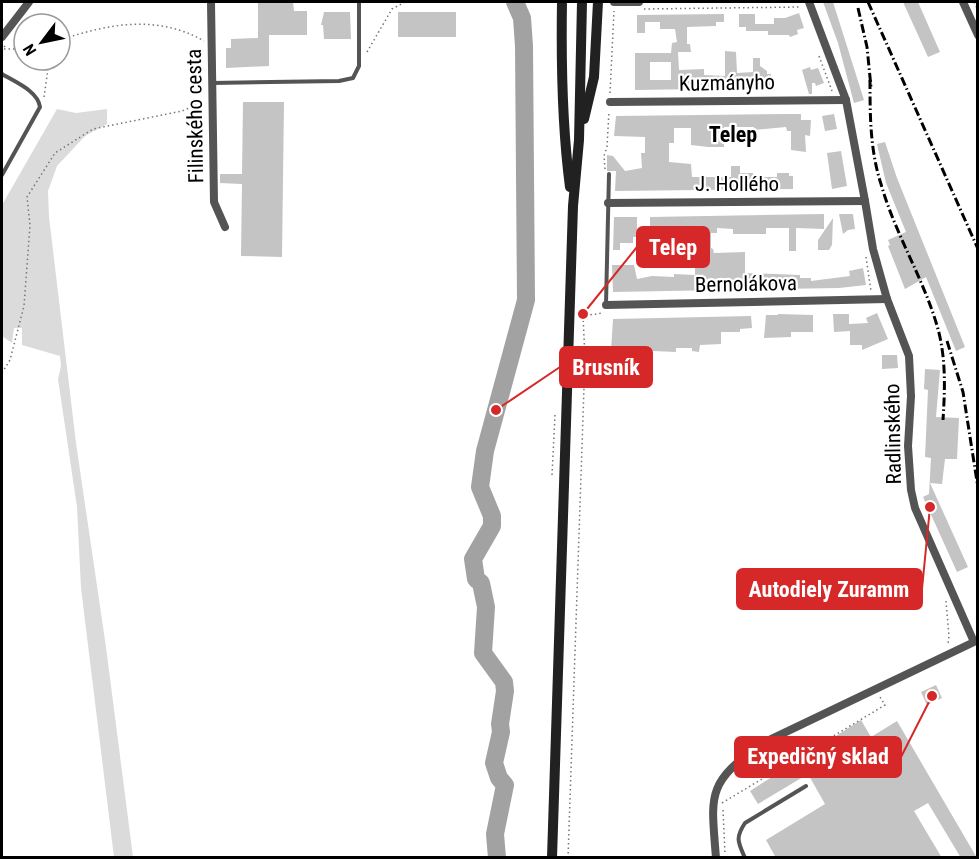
<svg xmlns="http://www.w3.org/2000/svg" width="979" height="859" font-family="'Roboto Condensed',sans-serif">
<style>
.green{fill:#dbdbdb}
.lines{fill:none;stroke-linecap:round;stroke-linejoin:round}
.river{stroke:#a2a2a2;stroke-width:18}
.building{fill:#c4c4c4;fill-rule:evenodd}
.path{stroke:#767676;stroke-width:1.5;stroke-dasharray:1.5 3;stroke-linecap:butt}
.lane{stroke:#545454;stroke-width:4}
.street{stroke:#545454;stroke-width:8}
.secondary{stroke:#212121;stroke-width:10}
.rail{stroke:#000;stroke-width:3;stroke-dasharray:9 3 1.5 3;stroke-linecap:butt}
.labels{text-anchor:middle;stroke-width:4.5;stroke-linejoin:round;paint-order:stroke}
.street-label{font-size:21px;fill:#000;stroke:#fff}
.neighbourhood-label{font-size:22px;font-weight:bold;fill:#000;stroke:#fff}
.leader{fill:none;stroke:#d62828;stroke-width:2}
.callout-dot{fill:#d62828;stroke:#fff;stroke-width:2}
.callout{fill:#d62828;stroke:#d62828;stroke-width:2}
.callout-label{font-size:22px;text-anchor:middle;font-weight:bold;fill:#fff}
</style>
<rect width="100%" height="100%" fill="#fff"/>
<!-- green -->
<polygon class="green" points="57,109 76,113 107,109 107,124 85,136 57,166 48,191 49,217 76,443 106,647 133,857 114,857 81,588 77,507 58,379 61,366 60,356 22,345 22,328 14,328 12,343 2,336 2,205"/>
<g class="lines">
<!-- river -->
<polyline class="river" points="497,858 495,834 505,785 499,778 494,763 501,732 500,724 505,691 504,682 483,653 486,607 481,583 476,579 473,559 492,526 492,516 480,487 485,451 526,300 524,46 522,18 515,2"/>
</g>
<!-- building -->
<g class="building">
<polygon points="258,2 293,2 294,11 307,11 307,35 269,35 269,66 226,68 226,48 231,48 231,39 258,38"/>
<polygon points="823,2 833,2 864,100 854,103 838,43"/>
<polygon points="903,2 918,2 940,52 928,57"/>
<polygon points="324,12 350,12 351,39 324,39 323,25 321,25"/>
<rect x="398" y="12" width="58" height="25"/>
<polygon points="799,13 804,28 797,30 798,34 790,37 789,35 768,35 768,31 746,31 746,27 739,27 739,14 755,14 755,24 774,24 774,18 785,18"/>
<path d="M724,14v8h-8v4l-29,1v17h3l1,8h-13l1,18 25,-1v6l21,1v-25l11,1 1,21 16,-1v-14h7v8l7,5v3h4v14l-136,2v-37h36l1,-10 5,-1 -2,-13h-15v-7h-15v11h-8v-18zM650,62h21v18h-21z"/>
<polygon points="810,67 811,70 818,68 824,83 816,86 815,83 812,83 812,94 809,94 802,70"/>
<polygon points="243,102 284,102 282,257 241,256 242,184 220,183 220,174 242,174"/>
<polygon points="786,114 801,114 801,120 811,120 810,136 805,135 806,152 791,150 791,131 787,131 786,127 754,130 754,127 724,127 724,147 708,147 691,145 691,128 674,128 674,143 669,143 669,162 691,164 692,177 731,177 731,166 740,166 740,173 753,173 753,177 777,177 777,173 789,173 789,176 793,176 793,189 615,191 616,171 607,171 607,155 613,156 625,171 642,168 641,153 645,153 645,137 614,136 616,116"/>
<polygon points="834,114 837,129 825,131 822,116"/>
<polygon points="885,142 897,178 965,347 956,351 926,277 905,289 888,246 890,245 888,240 906,232 886,183 877,144"/>
<polygon points="841,151 847,186 832,189 827,153"/>
<polygon points="824,214 824,229 796,228 796,251 789,251 789,228 766,228 766,234 733,234 733,229 717,228 717,233 711,233 711,248 713,249 714,253 745,252 745,273 800,275 800,278 811,278 811,281 850,276 849,271 863,268 866,285 839,288 613,292 612,265 634,265 637,279 652,276 674,277 674,274 695,275 695,265 701,266 702,227 673,228 672,252 662,252 661,233 650,233 650,217"/>
<polygon points="839,214 853,214 855,229 848,230 843,234"/>
<polygon points="614,217 637,217 637,237 633,237 633,243 620,243 620,250 613,250"/>
<polygon points="833,218 832,245 829,250 818,250 818,240"/>
<polygon points="877,313 888,339 862,350 862,345 850,345 850,331 834,332 833,314 849,314 849,324 868,323 866,318"/>
<polygon points="778,314 813,315 813,332 791,332 791,337 764,338 766,315 778,315"/>
<polygon points="751,316 752,328 740,329 740,332 721,332 721,344 700,345 699,352 692,351 692,348 676,348 676,352 653,351 653,356 644,356 644,351 611,351 613,319"/>
<polygon points="882,355 897,355 898,368 882,369"/>
<polygon points="925,369 940,370 936,417 959,418 957,459 945,459 942,484 930,483 968,567 957,572 923,497 929,494 931,458 925,457 928,390 924,389"/>
<polygon points="936,685 942,698 927,705 921,692"/>
<polygon points="861,720 871,737 897,721 977,858 961,858 928,803 914,811 942,858 776,858 766,840 825,804 808,774 758,804 750,791"/>
</g>
<g class="lines">
<!-- path -->
<g class="path">
<polyline points="974,2 978,10"/>
<polyline points="644,9 801,7"/>
<path d="M60,40c48,-16 97,-26 144,1"/>
<polyline points="60,45 65,39"/>
<polyline points="4,49 24,49"/>
<polyline points="2,51 6,44"/>
<polyline points="367,52 392,9 405,2"/>
<polyline points="819,56 832,91"/>
<polyline points="610,93 614,11"/>
<polyline points="44,97 48,69 51,60"/>
<polyline points="605,169 604,156 607,147 609,111"/>
<polyline points="866,257 871,291"/>
<polyline points="585,358 583,316 602,313"/>
<polyline points="2,373 10,360 24,306 30,225 27,197 55,153 93,129 182,111 203,102"/>
<polyline points="552,475 555,415"/>
<polyline points="946,601 949,636 948,644"/>
<polyline points="722,803 885,705 880,697"/>
<polyline points="723,810 725,854"/>
<polyline points="568,858 585,358 578,358"/>
</g>
<!-- lane -->
<g class="lane">
<path d="M2,74c13,8 36,17 38,33l-38,68"/>
<polyline points="212,83 339,81 353,78 359,66 359,2"/>
<polyline points="606,304 609,174"/>
<path d="M745,858c-7,-16 -10,-20 0,-35l61,-37"/>
</g>
<!-- street -->
<g class="street">
<polyline points="211,2 214,202 225,227"/>
<polyline points="614,2 639,2"/>
<polyline points="963,2 978,35"/>
<polyline points="2,37 29,2"/>
<polyline points="610,102 846,100"/>
<polyline points="608,203 865,201"/>
<polyline points="606,305 887,299"/>
<path d="M716,858c-5,-64 -10,-74 45,-114l213,-102 -59,-134 -4,-18 -3,-44 3,-50 -2,-40 -22,-57 -14,-50 -8,-48 -19,-101 -37,-98"/>
</g>
<!-- secondary -->
<g class="secondary">
<path d="M562,2c-1,61 0,124 8,185"/>
<polyline points="584,119 594,77 598,2"/>
<polyline points="552,858 573,206 579,140 582,2"/>
</g>
<!-- rail -->
<g class="rail">
<polyline points="868,2 978,249"/>
<polyline points="858,8 867,47 871,87"/>
<path d="M870,80c0,35 0,70 11,104 14,50 43,95 57,145 8,30 7,60 5,91"/>
<polyline points="947,341 963,392 978,488"/>
</g>
</g>
<g class="labels">
<!-- street labels -->
<g class="street-label">
<text transform="translate(727 83) rotate(-1)" y="7">Kuzmányho</text>
<text transform="translate(195 116) rotate(-91)" y="7">Filinského cesta</text>
<text x="737" y="191">J. Hollého</text>
<text transform="translate(746 284) rotate(-1)" y="7">Bernolákova</text>
<text transform="translate(893 434) rotate(-91)" y="7">Radlinského</text>
</g>
<!-- neighbourhood labels -->
<g class="neighbourhood-label">
<text x="733" y="142">Telep</text>
</g>
</g>
<!-- callouts -->
<path class="leader" d="M583 314L637 247M496 410L560 367M930 507L922 589M932 696L901 757"/>
<g class="callout-dot">
<circle cx="583" cy="314" r="6"/>
<circle cx="496" cy="410" r="6"/>
<circle cx="930" cy="507" r="6"/>
<circle cx="932" cy="696" r="6"/>
</g>
<g class="callout">
<rect x="637" y="227" width="72" height="40" rx="6"/>
<rect x="560" y="347" width="92" height="40" rx="6"/>
<rect x="737" y="569" width="185" height="40" rx="6"/>
<rect x="735" y="737" width="166" height="40" rx="6"/>
</g>
<g class="callout-label">
<text x="673" y="255">Telep</text>
<text x="606" y="375">Brusník</text>
<text x="829" y="597">Autodiely Zuramm</text>
<text x="818" y="764">Expedičný sklad</text>
</g>
<!-- border -->
<rect width="979" height="859" fill="none" stroke="#000000" stroke-width="6"/>
<!-- north arrow -->
<g transform="translate(42 42) rotate(238)"><circle r="28" fill="#ffffff" stroke="#999999" stroke-width="1.5"/>
<path d="M0-4.5L10 22L0 15L-10 22Z" fill="#000000"/>
<text y="-9" font-size="16" font-weight="bold" text-anchor="middle" fill="#000000">N</text>
</g>
</svg>
